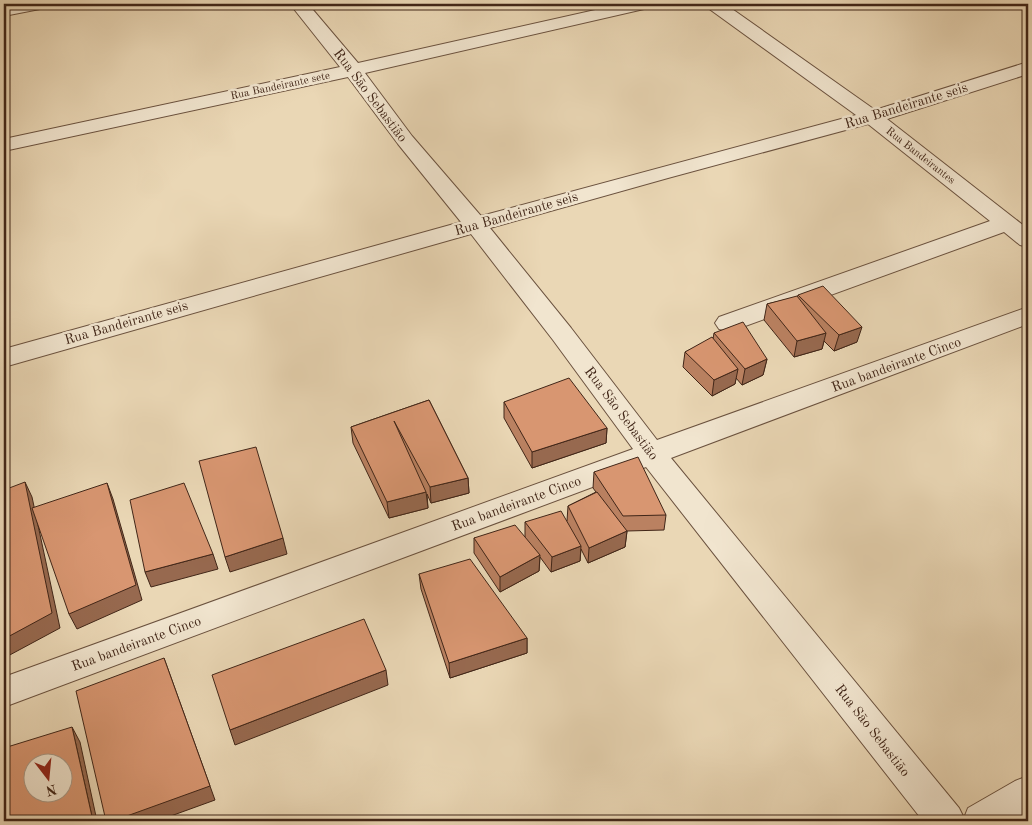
<svg xmlns="http://www.w3.org/2000/svg" width="1032" height="825" font-family="'Old Standard TT',serif">
<style>
.lines{fill:none;stroke-linecap:round;stroke-linejoin:round}
.minor-casing{stroke:#6b523f;stroke-width:2}
.minor{fill:#f1e5cf;fill-rule:evenodd}
.wall{fill:#ba8161;stroke:#412618}
.shaded-wall{fill:#97694f;stroke:#412618}
.building{fill:#d89671;stroke:#412618;fill-rule:evenodd}
.labels{text-anchor:middle;stroke-width:5;stroke-linejoin:round;paint-order:stroke}
.far-street-label{font-size:11px;fill:#412618;stroke:#f1e5cf}
.street-label{font-size:14px;fill:#412618;stroke:#f1e5cf}
</style>
<rect width="100%" height="100%" fill="#ead7b5"/>
<filter id="stains"><feTurbulence type="fractalNoise" baseFrequency=".004" numOctaves="4"/><feColorMatrix values="0 0 0 0 .2 0 0 0 0 .09 0 0 0 0 .02 0 0 0 .5 -.17"/></filter>
<radialGradient id="worn" r=".72"><stop offset=".6" stop-color="#630" stop-opacity="0"/><stop offset="1" stop-color="#630" stop-opacity=".3"/></radialGradient>
<g class="lines">
<!-- minor casing -->
<g class="minor-casing">
<g id="minor">
<polygon points="14,4 48,4 45,8 4,16 4,6"/>
<polygon points="290,4 308,4 358,63 622,4 653,4 650,8 644,9 365,73 412,136 481,216 856,115 708,8 705,4 725,4 875,110 1028,62 1028,74 887,119 1028,229 1028,247 1020,245 1004,232 737,329 728,331 719,329 715,323 719,317 990,221 868,124 668,178 490,228 571,328 657,440 1028,307 1028,324 671,458 959,808 964,818 968,808 1015,781 1028,776 1028,813 1015,821 923,821 646,467 4,707 4,677 633,449 553,340 471,234 4,367 4,349 461,222 398,144 348,77 4,151 4,139 340,67"/>
</g>
</g>
<!-- minor -->
<use href="#minor" class="minor"/>
</g>
<!-- wall -->
<g class="wall">
<polygon points="798,295 857,342 834,351 824,341 822,349 794,357 764,320 767,304 797,297"/>
<polygon points="714,333 767,359 763,375 742,385 736,378 735,384 712,396 683,367 685,352 713,339"/>
<polygon points="429,400 468,478 469,493 431,503 427,494 428,508 389,518 353,443 351,427"/>
<polygon points="504,402 607,428 606,443 532,468 504,418"/>
<polygon points="594,472 666,515 664,530 627,531 625,547 588,563 581,549 580,561 551,572 540,557 539,571 500,592 474,553 474,538 525,537 525,522 567,521 568,506 596,492 593,488"/>
<polygon points="419,574 527,638 527,653 450,678 421,589"/>
</g>
<!-- shaded-wall -->
<g class="shaded-wall">
<polygon points="862,327 857,342 834,351 839,335"/>
<polygon points="826,333 822,349 794,357 797,341"/>
<polygon points="767,359 763,375 742,385 745,369"/>
<polygon points="738,369 735,384 712,396 714,380"/>
<polygon points="607,428 606,443 532,468 532,452"/>
<polygon points="468,478 469,493 431,503 430,487"/>
<polygon points="25,482 32,497 60,628 6,657 4,652 4,639"/>
<polygon points="107,483 113,499 142,600 77,629 69,614"/>
<polygon points="426,492 428,508 389,518 387,502"/>
<polygon points="627,531 625,547 588,563 589,548"/>
<polygon points="283,538 287,554 230,572 225,557"/>
<polygon points="581,546 580,561 551,572 552,557"/>
<polygon points="213,554 218,569 151,587 145,572"/>
<polygon points="540,555 539,571 500,592 500,577"/>
<polygon points="527,638 527,653 450,678 449,663"/>
<polygon points="164,658 215,800 157,821 113,821"/>
<polygon points="386,670 388,685 235,745 230,730"/>
<polygon points="72,727 80,742 97,821 93,821"/>
</g>
<!-- building -->
<g class="building">
<polygon points="823,286 862,327 839,335 798,295"/>
<polygon points="797,296 826,333 797,341 767,304"/>
<polygon points="743,322 767,359 745,369 714,333"/>
<polygon points="712,337 738,369 714,380 685,352"/>
<polygon points="569,378 607,428 532,452 504,402"/>
<polygon points="429,400 468,478 430,487 394,421 426,492 387,502 351,427"/>
<polygon points="256,447 283,538 225,557 199,461"/>
<polygon points="638,457 666,515 623,516 594,472"/>
<polygon points="25,482 52,613 4,639 4,490"/>
<polygon points="107,483 136,585 69,614 32,508"/>
<polygon points="184,483 213,554 145,572 130,500"/>
<polygon points="597,492 627,531 589,548 568,506"/>
<polygon points="561,511 581,546 552,557 525,522"/>
<polygon points="515,525 540,555 500,577 474,538"/>
<polygon points="470,559 527,638 449,663 419,574"/>
<polygon points="364,619 386,670 230,730 212,675"/>
<polygon points="164,658 210,786 113,821 106,821 76,691"/>
<path d="M72,727l21,94h-88l-1,-7v-66zM32,762h30v30h-30z"/>
</g>
<g class="labels">
<!-- far-street labels -->
<g class="far-street-label">
<text transform="translate(280 85) rotate(-12)" y="4">Rua Bandeirante sete</text>
<text transform="translate(921 155) rotate(38)" y="4">Rua Bandeirantes</text>
</g>
<!-- street labels -->
<g class="street-label">
<text transform="translate(371 95) rotate(53)" y="5">Rua São Sebastião</text>
<text transform="translate(906 105) rotate(-17)" y="5">Rua Bandeirante seis</text>
<text transform="translate(516 213) rotate(-16)" y="5">Rua Bandeirante seis</text>
<text transform="translate(126 322) rotate(-16)" y="5">Rua Bandeirante seis</text>
<text transform="translate(896 364) rotate(-20)" y="5">Rua bandeirante Cinco</text>
<text transform="translate(622 413) rotate(53)" y="5">Rua São Sebastião</text>
<text transform="translate(516 503) rotate(-20)" y="5">Rua bandeirante Cinco</text>
<text transform="translate(136 643) rotate(-20)" y="5">Rua bandeirante Cinco</text>
<text transform="translate(873 730) rotate(52)" y="5">Rua São Sebastião</text>
</g>
</g>
<!-- margin -->
<rect width="1032" height="825" fill="none" stroke="#ead7b5" stroke-width="20"/>
<rect x="5" y="5" width="1022" height="815" fill="none" stroke="#412618" stroke-width="2.5"/>
<rect x="10" y="10" width="1012" height="805" fill="none" stroke="#412618"/>
<!-- north arrow -->
<g transform="translate(48 778) rotate(164)"><circle r="24" fill="#f1e5cf" stroke="#ab9986"/>
<path d="M0-4L9 19L0 12L-9 19Z" fill="#8f2418"/>
<text y="-8" font-size="14" font-weight="bold" text-anchor="middle" fill="#412618">N</text>
</g>
<rect width="100%" height="100%" filter="url(#stains)"/>
<rect width="100%" height="100%" fill="url(#worn)"/>
</svg>
